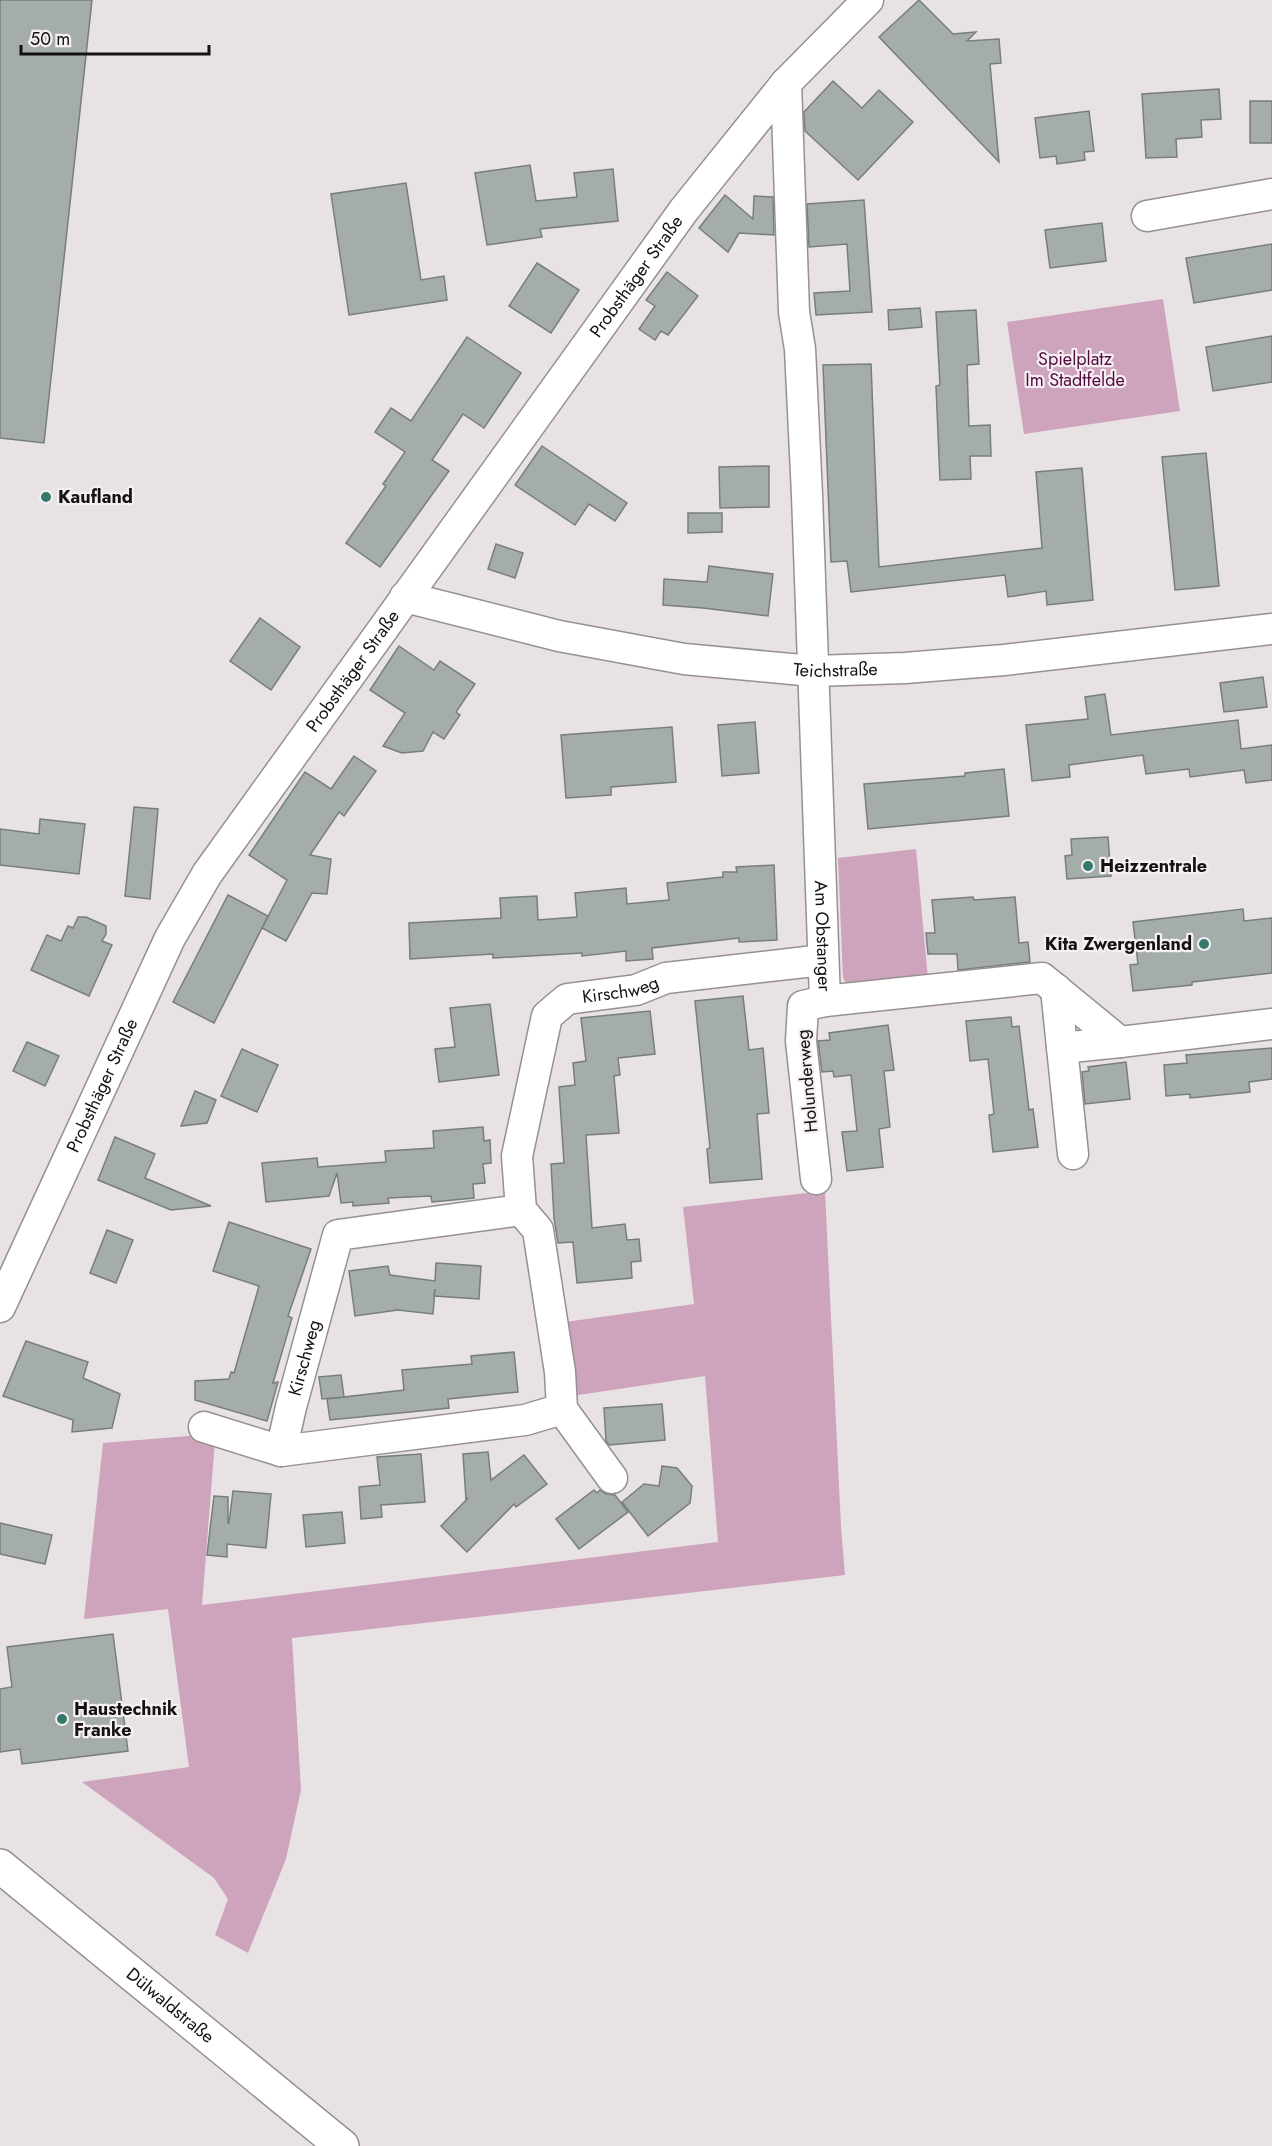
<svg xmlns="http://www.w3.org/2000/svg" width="1272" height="2146" font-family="Jost,sans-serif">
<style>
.green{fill:#cda4bb}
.building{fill:#a5adab;stroke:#777e7d;stroke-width:1.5}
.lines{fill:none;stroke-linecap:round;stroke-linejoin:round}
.minor-casing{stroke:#969093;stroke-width:33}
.tertiary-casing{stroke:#969093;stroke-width:36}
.minor{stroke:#fff;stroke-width:30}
.tertiary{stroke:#fff;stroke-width:33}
.poi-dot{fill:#34796c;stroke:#f6eff3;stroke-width:2}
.labels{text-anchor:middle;stroke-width:4.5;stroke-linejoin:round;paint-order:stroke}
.street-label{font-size:18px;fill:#141213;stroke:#f6eff3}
.park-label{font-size:18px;fill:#550c40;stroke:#f6eff3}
.poi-label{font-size:18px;font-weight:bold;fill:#141213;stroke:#f6eff3;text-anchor:start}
</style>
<rect width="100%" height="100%" fill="#e8e2e5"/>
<!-- green -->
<g class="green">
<polygon points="1163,299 1180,411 1024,434 1007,322"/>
<polygon points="916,849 928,979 852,986 846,983 843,978 838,858"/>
<polygon points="825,1191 841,1527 845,1575 292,1638 301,1790 286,1859 248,1953 215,1935 228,1899 214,1878 82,1782 189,1767 168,1609 84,1619 103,1443 200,1435 215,1441 202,1605 718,1542 705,1376 572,1396 565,1322 694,1304 683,1207"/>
</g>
<!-- building -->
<g class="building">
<polygon points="0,0 92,0 44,443 0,438"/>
<polygon points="919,0 953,34 976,32 967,41 999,39 1001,63 990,64 999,162 879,37"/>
<polygon points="833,81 862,108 879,90 913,122 858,180 805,131 804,112"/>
<polygon points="1219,89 1221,119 1201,120 1202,137 1176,139 1177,157 1146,158 1142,94"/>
<rect x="1250" y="101" width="22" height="42"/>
<polygon points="1089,111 1094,151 1084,152 1085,160 1057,164 1056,156 1040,158 1035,118"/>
<polygon points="530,165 536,201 577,197 574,173 613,169 618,221 540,229 542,237 487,245 475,173"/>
<polygon points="406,183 421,280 444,276 447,300 349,315 331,194"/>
<polygon points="725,195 753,219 754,196 773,197 774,235 739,233 728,252 699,228"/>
<polygon points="864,200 872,312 816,315 814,293 850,291 847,244 809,247 807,204"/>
<polygon points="1102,223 1106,261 1050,268 1045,230"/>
<polygon points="1272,244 1272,290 1194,303 1186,258"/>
<polygon points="537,263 579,290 551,333 509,306"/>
<polygon points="667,272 698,296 668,335 661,331 655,340 639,329 655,306 646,300"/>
<polygon points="920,308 922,327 889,330 888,310"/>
<polygon points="976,310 979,364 967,365 969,426 990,425 991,456 970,456 971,479 940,480 936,386 940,385 936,312"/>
<polygon points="1272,336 1272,382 1213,391 1206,347"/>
<polygon points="467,337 521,373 484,428 463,414 432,460 449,471 380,567 346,543 386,486 383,484 405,452 375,432 391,408 411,421"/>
<polygon points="871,364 879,567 1042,548 1036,472 1082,468 1093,600 1047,605 1046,591 1008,597 1005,575 851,592 847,561 831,562 823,365"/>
<polygon points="542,446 627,503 615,521 589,504 575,525 515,485"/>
<polygon points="1206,453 1219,586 1175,590 1162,457"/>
<polygon points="769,466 769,507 720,508 719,467"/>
<polygon points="688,513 722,513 722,532 688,533"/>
<polygon points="496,544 523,553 515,578 488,569"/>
<polygon points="709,566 773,574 768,616 703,608 663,605 664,579 707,582"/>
<polygon points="260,618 300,647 271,690 230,661"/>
<polygon points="399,646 434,670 440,661 475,684 456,712 460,715 444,739 433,732 423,751 402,753 383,746 405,713 370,690"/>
<polygon points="1263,677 1267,707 1224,712 1220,683"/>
<polygon points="1105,694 1111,735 1238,720 1241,749 1272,745 1272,780 1246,783 1244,770 1190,777 1189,769 1146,774 1143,755 1069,765 1070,777 1032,781 1026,725 1088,719 1085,697"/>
<polygon points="755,722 759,773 722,776 718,725"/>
<polygon points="672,727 676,782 611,787 611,795 566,798 561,735"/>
<polygon points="354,756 376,771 344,816 339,812 310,855 331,859 327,894 312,893 286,941 262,928 287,880 249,855 305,772 331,789"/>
<polygon points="1004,769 1009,816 868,829 864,784 965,776 965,773"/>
<polygon points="134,807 158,809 150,899 125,896"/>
<polygon points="40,819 85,824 79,874 0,865 0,829 39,834"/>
<polygon points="1108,837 1111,876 1067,879 1065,856 1072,855 1071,839"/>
<polygon points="774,865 777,940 739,942 739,938 652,948 653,959 626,961 626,951 582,956 582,953 493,958 493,954 410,959 409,923 501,918 500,898 537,896 538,920 577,917 575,893 626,888 627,904 669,900 667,883 723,877 723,872 737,872 736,867"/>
<polygon points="228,895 268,916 214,1023 173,1002"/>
<polygon points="973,897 974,900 1015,897 1019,943 1028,942 1030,962 958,970 957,954 928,954 926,933 935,933 932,900"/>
<polygon points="1243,909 1244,921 1272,918 1272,973 1192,982 1192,985 1133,991 1130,965 1138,964 1133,922"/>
<polygon points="78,917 86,917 106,926 106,934 102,941 112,945 89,996 31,970 47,935 61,941 68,926 73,928"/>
<polygon points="743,996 749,1050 763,1048 769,1113 757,1114 762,1179 710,1183 707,1149 710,1148 695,1001"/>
<polygon points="490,1004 499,1075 439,1082 435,1049 455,1047 450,1008"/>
<polygon points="650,1011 655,1054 618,1058 620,1075 614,1076 619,1133 586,1135 592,1228 625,1224 627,1240 639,1239 641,1261 631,1262 632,1278 577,1283 573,1242 558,1243 554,1218 551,1164 564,1163 559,1087 575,1085 573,1063 586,1061 581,1018"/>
<polygon points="1011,1017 1012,1027 1019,1026 1029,1110 1033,1109 1038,1147 993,1152 989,1115 994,1114 988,1059 970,1061 966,1021"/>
<polygon points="888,1025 894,1070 884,1071 890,1127 879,1129 883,1167 847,1171 842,1132 857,1131 851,1075 834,1077 833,1071 822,1072 818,1041 830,1040 829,1033"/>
<polygon points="27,1042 59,1056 45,1086 13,1071"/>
<polygon points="1272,1048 1272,1079 1249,1082 1250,1092 1190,1098 1190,1094 1166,1096 1164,1065 1187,1063 1186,1055"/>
<polygon points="242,1049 278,1065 257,1112 221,1096"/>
<polygon points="1126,1062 1130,1099 1085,1104 1082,1072 1089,1071 1088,1067"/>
<polygon points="195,1091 216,1100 207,1123 181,1126"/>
<polygon points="483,1127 484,1141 490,1140 491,1163 483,1164 485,1183 473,1184 474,1198 432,1202 431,1196 388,1198 389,1203 353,1206 353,1202 341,1203 337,1173 329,1196 266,1202 262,1163 317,1158 318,1167 386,1162 385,1151 434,1148 433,1131"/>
<polygon points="115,1137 155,1154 145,1178 211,1206 171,1210 98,1180"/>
<polygon points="229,1222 311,1249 288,1316 292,1318 273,1383 278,1382 267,1421 195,1400 195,1381 229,1379 231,1372 234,1373 259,1286 213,1271"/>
<polygon points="107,1230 133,1240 116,1283 90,1273"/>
<polygon points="436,1263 481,1266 479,1299 434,1296 435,1289 433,1314 398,1310 355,1316 349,1271 388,1266 390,1275 435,1281"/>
<polygon points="26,1341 88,1362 83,1378 120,1394 112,1428 72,1432 73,1420 3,1396"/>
<polygon points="514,1352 518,1392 448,1399 449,1408 330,1420 327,1399 404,1390 402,1370 472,1364 471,1356"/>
<polygon points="341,1375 344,1397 322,1399 319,1377"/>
<polygon points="662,1404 665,1440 609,1445 606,1441 604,1408"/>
<polygon points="488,1452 491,1480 524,1455 547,1484 516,1507 514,1504 467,1552 441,1526 468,1498 466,1499 463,1454"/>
<polygon points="421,1454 425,1502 381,1505 382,1517 361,1519 359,1487 380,1485 377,1457"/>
<polygon points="662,1466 677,1468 692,1486 690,1503 648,1536 622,1502 644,1484 659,1486"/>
<polygon points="594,1490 597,1493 600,1490 606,1494 615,1495 628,1512 579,1549 556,1519"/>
<polygon points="233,1491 271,1494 266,1548 227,1544 227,1557 207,1555 214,1496 228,1497 228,1523 229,1523"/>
<polygon points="342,1512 345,1543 306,1547 303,1515"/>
<polygon points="0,1523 52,1535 45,1564 0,1554"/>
<polygon points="113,1634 128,1751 22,1764 20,1749 0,1752 0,1689 12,1687 7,1647"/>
</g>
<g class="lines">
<!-- minor casing -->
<g class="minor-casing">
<g id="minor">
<path id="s1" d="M786,83l8,229 6,37 7,146 18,506 217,-23 78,64 152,-18"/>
<polyline points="1147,216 1272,194"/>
<path id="s2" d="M405,597l154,39 125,23 129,12 92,-3 99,-8 268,-31"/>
<polyline points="1056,989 1073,1154"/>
<polyline points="1062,1048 1120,1042"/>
<polyline points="816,1179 801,1041 803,1006 825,1001"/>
<path id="s3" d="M0,1307l170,-369 37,-64 477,-664 102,-127 82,-83"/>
<polyline points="562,1409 612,1478"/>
<path id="s4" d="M204,1427l77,24 244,-31 37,-11 -2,-37 -22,-142 -17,-20 -4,-54 30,-140 20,-17 69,-9 30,-12 157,-18"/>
<path id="s5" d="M281,1451l10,-44 47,-172 183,-25"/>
</g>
</g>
<!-- tertiary casing -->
<g class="tertiary-casing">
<g id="tertiary">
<path id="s6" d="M0,1866l342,280"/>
</g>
</g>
<!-- minor -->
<use href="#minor" class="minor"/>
<!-- tertiary -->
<use href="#tertiary" class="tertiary"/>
</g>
<!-- markers -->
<g class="poi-dot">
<circle cx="46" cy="497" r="6"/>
<circle cx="1088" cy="866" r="6"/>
<circle cx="1204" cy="944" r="6"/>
<circle cx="62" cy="1719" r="6"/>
</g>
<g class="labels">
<!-- street labels -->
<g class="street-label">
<text dy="6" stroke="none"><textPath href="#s3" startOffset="1216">Probsthäger Straße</textPath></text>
<text dy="6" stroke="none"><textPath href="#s2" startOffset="438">Teichstraße</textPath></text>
<text dy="6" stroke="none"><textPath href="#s3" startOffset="730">Probsthäger Straße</textPath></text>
<text dy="6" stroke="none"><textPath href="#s1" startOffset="854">Am Obstanger</textPath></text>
<text dy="6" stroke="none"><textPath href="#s4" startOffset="850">Kirschweg</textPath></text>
<text transform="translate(807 1081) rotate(-95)" y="6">Holunderweg</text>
<text dy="6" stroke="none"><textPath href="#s3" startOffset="244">Probsthäger Straße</textPath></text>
<text dy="6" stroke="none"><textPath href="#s5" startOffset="96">Kirschweg</textPath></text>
<text dy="6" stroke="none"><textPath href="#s6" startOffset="220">Dülwaldstraße</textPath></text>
</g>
<!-- park labels -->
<g class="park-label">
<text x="1075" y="365">Spielplatz<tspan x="1075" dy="21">Im Stadtfelde</tspan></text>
</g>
<!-- poi labels -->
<g class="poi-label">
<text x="58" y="503">Kaufland</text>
<text x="1100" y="872">Heizzentrale</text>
<text x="1192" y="950" text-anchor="end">Kita Zwergenland</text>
<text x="74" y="1715">Haustechnik<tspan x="74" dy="21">Franke</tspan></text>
</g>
</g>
<!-- scale -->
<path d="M21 45v9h188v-9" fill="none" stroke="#141213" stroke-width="3"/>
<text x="30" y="45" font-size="18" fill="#141213" stroke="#f6eff3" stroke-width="4.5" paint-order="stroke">50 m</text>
</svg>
